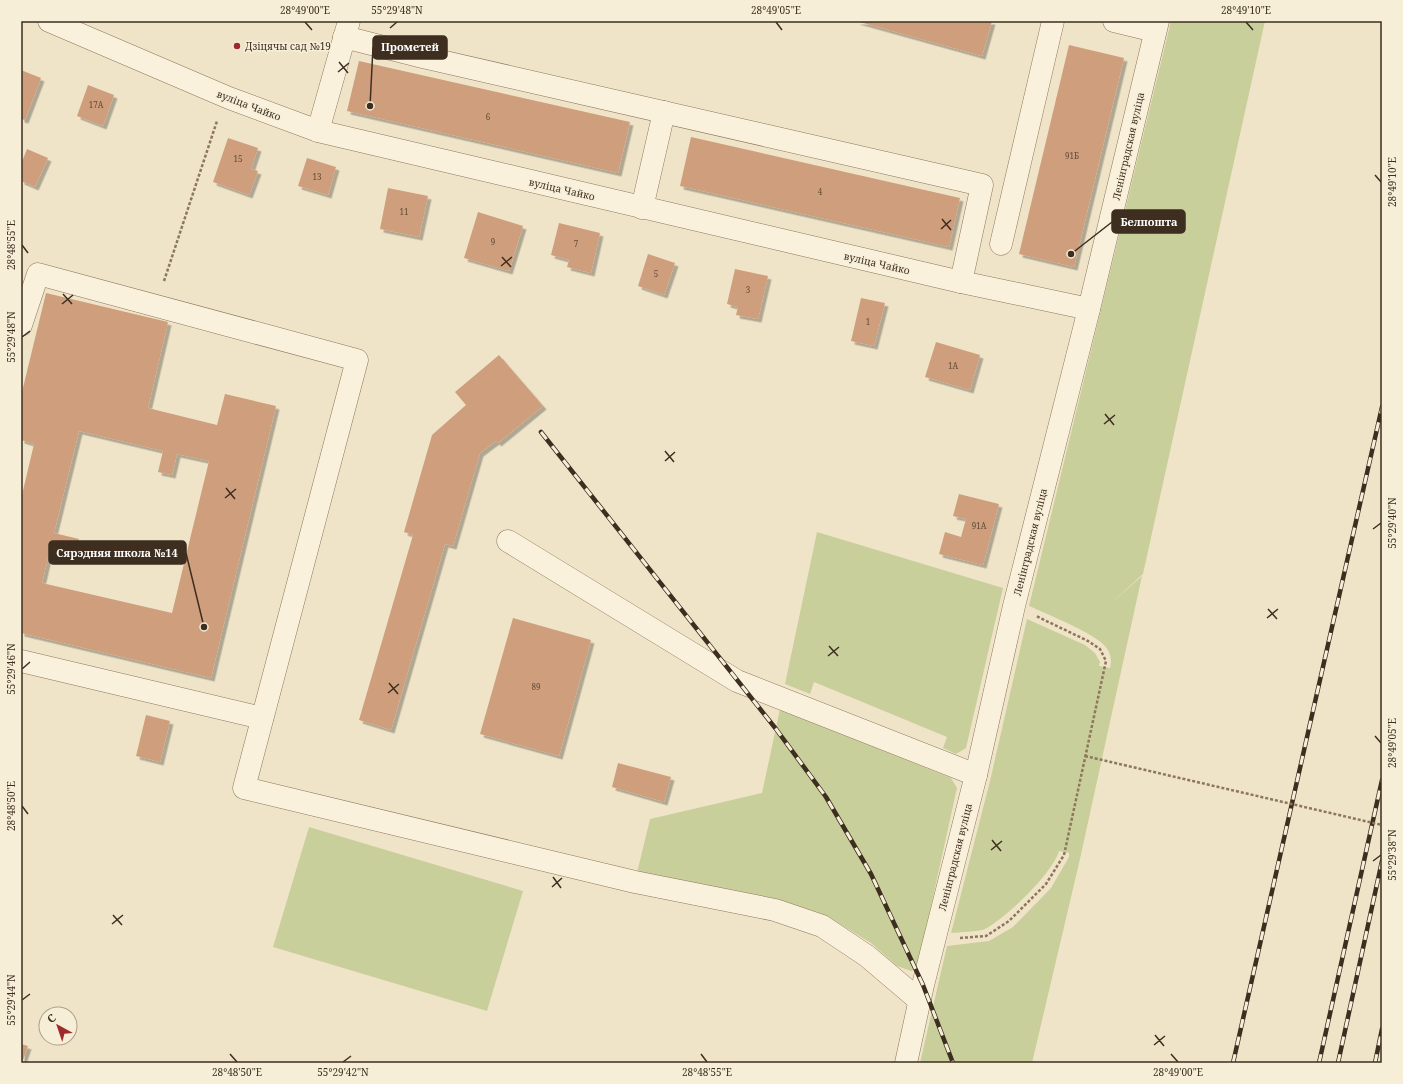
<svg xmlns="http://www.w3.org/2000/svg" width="1403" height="1084" font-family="'Noto Serif',serif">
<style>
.green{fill:#c9cf9b}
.building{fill:#cf9f7d;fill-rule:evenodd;filter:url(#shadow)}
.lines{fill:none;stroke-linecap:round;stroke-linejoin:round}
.minor-casing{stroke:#8d765c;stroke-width:23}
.path{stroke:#8d765c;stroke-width:2.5;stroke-dasharray:3 2;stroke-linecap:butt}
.minor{stroke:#faf1dc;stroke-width:22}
.rail-casing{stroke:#3d2e20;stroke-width:4.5}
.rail{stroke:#f7eed8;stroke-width:3;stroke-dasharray:9;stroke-linecap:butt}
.path-bridge{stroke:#8d765c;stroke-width:2.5;stroke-dasharray:3 2;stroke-linecap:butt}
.ticks{fill:none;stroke:#3d2e20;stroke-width:1.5}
.poi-dot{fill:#9e2a2b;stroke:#f7eed8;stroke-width:1.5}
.labels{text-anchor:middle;stroke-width:3;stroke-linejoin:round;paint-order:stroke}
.number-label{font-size:8px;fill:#624a37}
.poi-label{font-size:10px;fill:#3d2e20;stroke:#f7eed8;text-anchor:start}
.street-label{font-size:10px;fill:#3d2e20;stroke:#f7eed8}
.leader{fill:none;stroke:#3d2e20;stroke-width:1.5}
.callout-dot{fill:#3d2e20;stroke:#f7eed8;stroke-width:1.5}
.callout{fill:#3d2e20;stroke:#3d2e20;stroke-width:1.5}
.callout-label{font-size:11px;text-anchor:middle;font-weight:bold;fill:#fff}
.neatline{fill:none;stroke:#3d2e20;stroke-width:1.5}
.ticks-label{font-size:10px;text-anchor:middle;fill:#3d2e20}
</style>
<defs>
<filter id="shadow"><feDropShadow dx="3.5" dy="3.5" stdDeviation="0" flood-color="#0004"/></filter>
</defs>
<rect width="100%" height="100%" fill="#f0e4c8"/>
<!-- green -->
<g class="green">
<path d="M1171,21h94l-122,553 -33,30 32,-28 -62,283 -48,204h-112l27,-117 42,-5 24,-14 38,-39 18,-31v-4l-10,-2c-6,22 -53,67 -74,78 -7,3 -25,3 -34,4l39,-152 37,-162 58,26 10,8 5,9 -1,4 11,2c2,-9 1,-15 -6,-23 -11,-12 -57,-31 -75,-39z"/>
<polygon points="817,532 1003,588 966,748 956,754 943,748 947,737 814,682 810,694 785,684"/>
<polygon points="780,709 951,778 957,788 918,965 915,969 911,971 897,966 871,943 825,915 777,899 637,873 650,819 762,793"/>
<polygon points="309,827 523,891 487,1011 273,947"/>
</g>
<!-- building -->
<g class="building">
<polygon points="856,21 992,21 982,56"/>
<polygon points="1069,45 1124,58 1074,267 1019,254"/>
<polygon points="359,61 630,122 618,173 347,111"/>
<polygon points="21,70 41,78 25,120 21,119"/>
<polygon points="88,85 114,95 103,126 77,116"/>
<polygon points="691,137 960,198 949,247 680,186"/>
<polygon points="228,138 258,148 251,169 258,171 249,195 213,182"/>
<polygon points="27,149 48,158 35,187 21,181 21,164"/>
<polygon points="307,158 336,167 328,195 298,186"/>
<polygon points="388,188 428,196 419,237 380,229"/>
<polygon points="478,212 523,226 509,271 464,258"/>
<polygon points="559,223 600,233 591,273 567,267 569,260 551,255"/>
<polygon points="648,254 675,263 664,295 638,286"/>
<polygon points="735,269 768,276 758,319 736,315 738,307 727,304"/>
<path d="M46,293l122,29 -20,86 69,17 8,-31 51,12 -65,272 -190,-45v-134l13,-55 -13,-4v-44zM79,431l84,20 -5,21 14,3 5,-21 32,7 -37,152 -130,-30 8,-34 25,6 4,-16 -25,-6z"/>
<polygon points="861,298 885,303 874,346 851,341"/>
<polygon points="936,342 980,355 970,390 925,377"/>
<polygon points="499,355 543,406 498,443 496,441 480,453 453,546 445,544 391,730 359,720 413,535 404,532 432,435 466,405 455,392"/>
<polygon points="959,494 999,504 983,565 939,554 945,532 961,537 966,519 953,516"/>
<polygon points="513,618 591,640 559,756 480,734"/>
<polygon points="146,715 170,721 160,762 136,756"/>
<polygon points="618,763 671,777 664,802 612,787"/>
<polygon points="21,1044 28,1046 22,1063 21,1063"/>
</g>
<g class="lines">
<!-- minor casing -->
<g class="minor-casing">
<g id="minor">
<polyline points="49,21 229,98 318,131 961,282 1089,309"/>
<polyline points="1114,21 1155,31"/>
<polyline points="344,37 423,57 982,185 961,282"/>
<polyline points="318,131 349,21"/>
<polyline points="642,208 664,112"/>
<polyline points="1001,244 1053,21"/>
<polyline points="21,325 38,274 357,360 244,788 635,882 775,910 822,926 867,956 920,1001"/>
<polyline points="508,541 737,681 976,775"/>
<polyline points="21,661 262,718"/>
<polyline points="906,1063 923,985 976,775 1014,606 1089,309 1158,21"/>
</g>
</g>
<!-- path -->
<g class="path">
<polyline points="164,281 217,121"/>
<polyline points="960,938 986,936 1009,921 1046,884 1064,855 1106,661 1100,649 1088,641 1036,616"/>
</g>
<!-- minor -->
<use href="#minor" class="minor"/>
<!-- rail casing -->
<g class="rail-casing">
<g id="rail">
<polyline points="541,432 776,729 826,797 871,874 923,985 953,1063"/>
<polyline points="1233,1063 1382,407"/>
<polyline points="1319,1063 1382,780"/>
<polyline points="1338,1063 1382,861"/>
<polyline points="1375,1063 1382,1029"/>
</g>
</g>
<!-- rail -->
<use href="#rail" class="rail"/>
<!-- path-bridge -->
<polyline class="path-bridge" points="1085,756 1382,825"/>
</g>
<!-- ticks -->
<path class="ticks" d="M305,22l7,8M776,22l6,8M1246,22l7,8M390,28l7,-6M339,62l9,11M338,72l11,-9M1375,175l6,7M942,219l9,11M941,229l10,-9M22,245l6,8M502,257l9,10M501,266l11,-9M63,294l9,10M62,304l11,-9M22,337l8,-6M1105,414l9,11M1104,424l11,-9M665,451l9,11M665,461l10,-9M226,488l9,11M225,498l11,-9M1373,529l8,-6M1268,609l9,10M1267,618l11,-9M829,646l9,10M828,656l11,-9M22,669l8,-7M389,683l9,11M388,693l11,-9M1375,736l6,7M22,806l6,8M992,840l9,11M991,850l11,-9M1373,861l8,-6M553,877l8,11M552,887l10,-9M113,915l9,10M112,924l11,-9M22,1000l8,-6M1155,1035l9,11M1154,1045l11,-9M230,1054l7,8M701,1054l6,8M1171,1054l7,8M343,1062l8,-6"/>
<!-- markers -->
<circle class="poi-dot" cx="237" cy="46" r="4"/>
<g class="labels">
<!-- number labels -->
<g class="number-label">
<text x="96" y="108">17А</text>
<text x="488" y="120">6</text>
<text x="1072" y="159">91Б</text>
<text x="238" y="162">15</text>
<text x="317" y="180">13</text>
<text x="820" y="195">4</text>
<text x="404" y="215">11</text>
<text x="493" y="245">9</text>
<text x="576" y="247">7</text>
<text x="656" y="277">5</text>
<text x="748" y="293">3</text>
<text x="868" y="325">1</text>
<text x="953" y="369">1А</text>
<text x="979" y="529">91А</text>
<text x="536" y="690">89</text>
</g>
<!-- poi labels -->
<g class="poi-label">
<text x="245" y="50">Дзіцячы сад №19</text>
</g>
<!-- street labels -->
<g class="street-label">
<text transform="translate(249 105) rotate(21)" y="4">вуліца Чайко</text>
<text transform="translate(1128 146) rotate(-77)" y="4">Ленінградская вуліца</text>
<text transform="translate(562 189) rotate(13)" y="4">вуліца Чайко</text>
<text transform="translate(877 263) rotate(13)" y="4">вуліца Чайко</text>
<text transform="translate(1030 542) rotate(-76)" y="4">Ленінградская вуліца</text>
<text transform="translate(955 857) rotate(-76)" y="4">Ленінградская вуліца</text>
</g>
</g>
<!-- callouts -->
<path class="leader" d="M370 106L373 47M1071 254L1112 222M204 627L186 553"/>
<g class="callout-dot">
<circle cx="370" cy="106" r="4"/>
<circle cx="1071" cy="254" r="4"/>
<circle cx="204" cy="627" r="4"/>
</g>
<g class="callout">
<rect x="373" y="36" width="74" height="23" rx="4"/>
<rect x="1112" y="210" width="73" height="23" rx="4"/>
<rect x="49" y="541" width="137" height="23" rx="4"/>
</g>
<g class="callout-label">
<text x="410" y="51">Прометей</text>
<text x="1149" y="226">Белпошта</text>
<text x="117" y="557">Сярэдняя школа №14</text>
</g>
<!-- border -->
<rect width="1403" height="1084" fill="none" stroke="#f7eed8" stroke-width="44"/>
<!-- north arrow -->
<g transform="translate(58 1026) rotate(320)"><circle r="19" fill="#f7eed8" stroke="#ada18e"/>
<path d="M0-3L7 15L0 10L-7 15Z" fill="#9e2a2b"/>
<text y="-6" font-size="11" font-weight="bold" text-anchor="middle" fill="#3d2e20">С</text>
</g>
<rect x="22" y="22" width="1359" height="1040" class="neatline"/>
<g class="ticks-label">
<text x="305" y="14">28°49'00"E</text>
<text x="397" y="14">55°29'48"N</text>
<text x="776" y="14">28°49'05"E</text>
<text x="1246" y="14">28°49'10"E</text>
<text transform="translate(1392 182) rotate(-90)" y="4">28°49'10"E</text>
<text transform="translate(11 245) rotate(-90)" y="4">28°48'55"E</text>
<text transform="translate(11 337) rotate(-90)" y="4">55°29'48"N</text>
<text transform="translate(1392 523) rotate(-90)" y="4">55°29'40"N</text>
<text transform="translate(11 669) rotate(-90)" y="4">55°29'46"N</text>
<text transform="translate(1392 743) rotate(-90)" y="4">28°49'05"E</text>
<text transform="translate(11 806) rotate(-90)" y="4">28°48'50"E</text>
<text transform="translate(1392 855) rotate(-90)" y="4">55°29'38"N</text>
<text transform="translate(11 1000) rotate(-90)" y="4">55°29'44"N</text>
<text x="237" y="1076">28°48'50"E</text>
<text x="343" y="1076">55°29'42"N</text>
<text x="707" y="1076">28°48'55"E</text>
<text x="1178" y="1076">28°49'00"E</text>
</g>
</svg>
